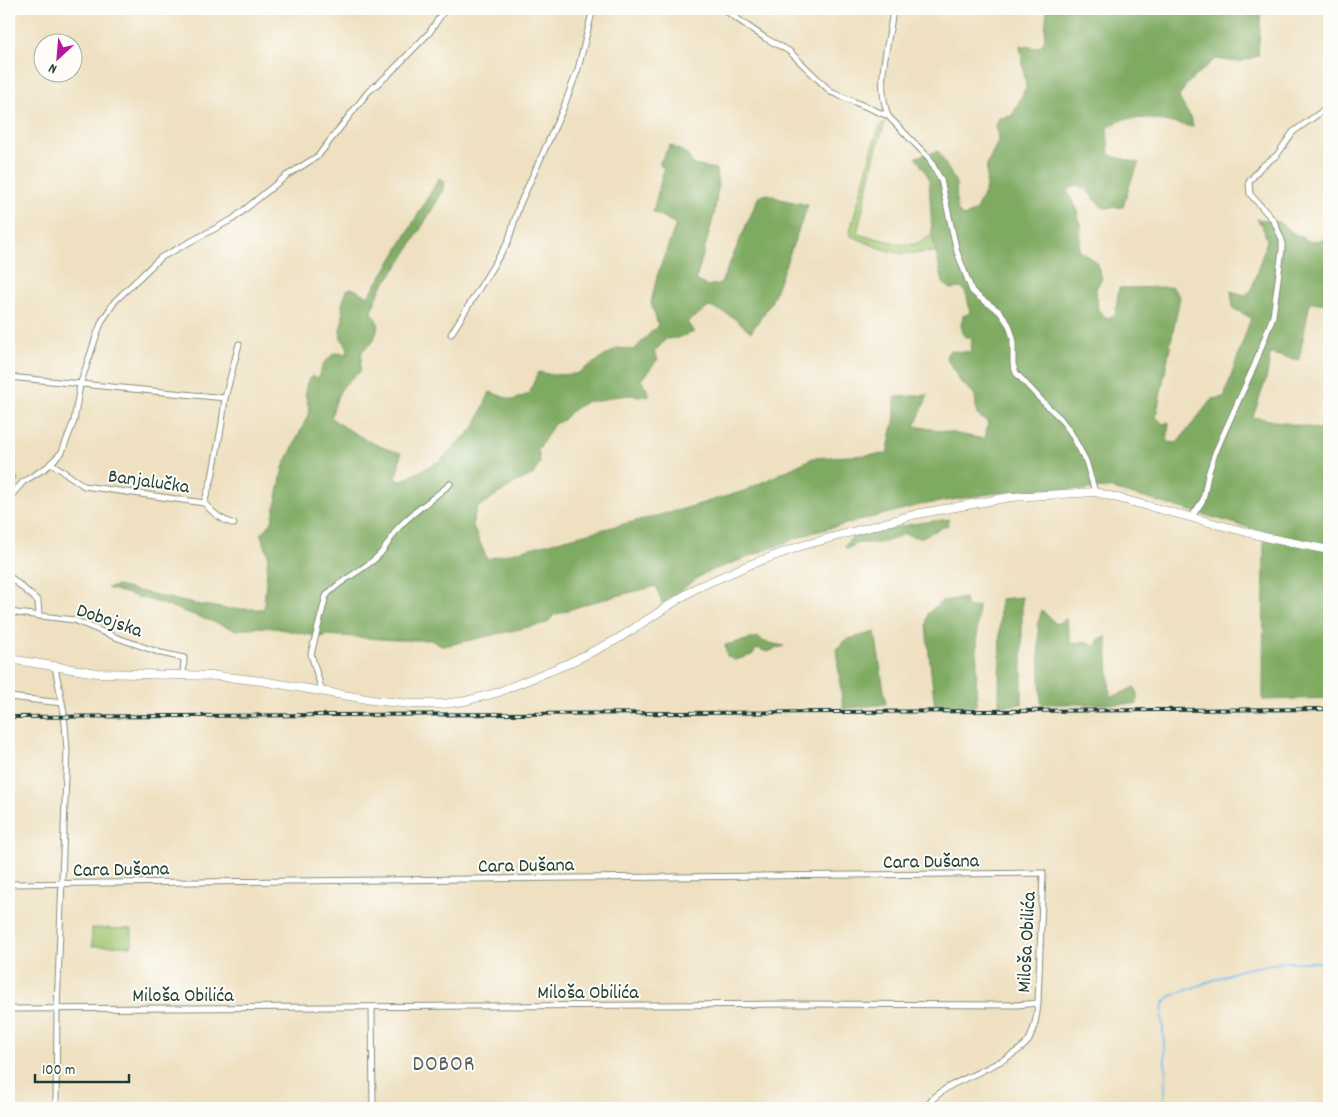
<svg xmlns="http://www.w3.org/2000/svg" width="1338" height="1117" font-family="Dekko,sans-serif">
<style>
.green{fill:#9fc56f;stroke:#5f8152}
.forest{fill:#7faa62;stroke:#4f744b}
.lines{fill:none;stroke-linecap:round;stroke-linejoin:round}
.stream{stroke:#74bbec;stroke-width:2}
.minor-casing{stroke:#868e7a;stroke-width:7}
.secondary-casing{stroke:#868e7a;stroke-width:9}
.minor{stroke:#fff;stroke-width:5}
.secondary{stroke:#fff;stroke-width:8}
.rail-casing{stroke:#1f3d34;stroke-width:4}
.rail{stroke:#fdfcf7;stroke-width:2;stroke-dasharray:5.5;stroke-linecap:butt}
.labels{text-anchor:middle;stroke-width:4;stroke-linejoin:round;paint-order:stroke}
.street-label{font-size:20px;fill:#1f3d34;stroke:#fdfcf7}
.quarter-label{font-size:22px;letter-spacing:1px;fill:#545d64;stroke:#fdfcf7}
</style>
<rect width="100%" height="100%" fill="#fdfcf7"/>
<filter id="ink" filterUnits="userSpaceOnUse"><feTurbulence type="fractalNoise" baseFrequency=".02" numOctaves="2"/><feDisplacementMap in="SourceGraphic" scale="10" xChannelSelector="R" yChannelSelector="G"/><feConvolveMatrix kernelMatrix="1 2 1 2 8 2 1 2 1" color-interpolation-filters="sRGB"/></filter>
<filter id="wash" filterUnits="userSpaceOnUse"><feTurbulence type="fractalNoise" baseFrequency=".0096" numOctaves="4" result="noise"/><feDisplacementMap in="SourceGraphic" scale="20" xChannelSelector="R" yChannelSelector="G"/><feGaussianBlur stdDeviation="1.12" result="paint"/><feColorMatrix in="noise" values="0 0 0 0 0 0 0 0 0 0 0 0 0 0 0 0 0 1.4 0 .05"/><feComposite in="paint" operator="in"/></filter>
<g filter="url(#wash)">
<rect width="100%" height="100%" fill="#eee0c0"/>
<!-- green -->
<g class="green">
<polygon points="881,124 885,124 877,146 857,234 902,244 915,244 932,235 936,252 902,254 879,248 849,235 875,138"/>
<polygon points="9,471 19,481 9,490"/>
<polygon points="92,928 132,929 132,946 92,946"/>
</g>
<!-- forest -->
<g class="forest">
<path d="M1047,9h178l18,8 6,-8h12l-3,47 -19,6 -24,-3 -28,25 -8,13c4,10 13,20 14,30l-45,-9 -24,1 -17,9 2,27 30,8 -8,18 -8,26 -20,1 -17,-19 -9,-4 -10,6 10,18 4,21 -2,20 17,12 6,16 -6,11 2,21 9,8 8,-3 4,-27 53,-1 8,10 -24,120 7,7 6,-2 -2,20 10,1 35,-44 12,-2 27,-79 -18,-10 -2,-17 14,4 6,-4 16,-51 -4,-12 -6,-9 22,3 14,11 18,9 17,-4 1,2v64l-19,-2 -11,58 -29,-6 -3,22 -14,41 76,14v267l-66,2 1,-155 1,-13 -156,-44 -113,5 -76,12 -109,28 -108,41 -41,30 -6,-18 -67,17 -35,12 -7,8 -103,23 -14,-6h-36l-67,-5 -6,2 -46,-9 -18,-1 -21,3 -73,-26 -56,-16 10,-2 77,18 35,5h35l4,-55 -7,-19 11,-13 11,-54 27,-57c-4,-13 -9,-24 2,-35l6,2 5,-14 11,-11 13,1 1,-6 -7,-10 -1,-8 3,-11 -1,-15 5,-14 5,-2 11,6 6,1 22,-34 48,-83 5,4 -2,11 -40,67 -21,28 -7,16 -2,8 7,13 -6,17 -11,9 -2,21c-22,15 -22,22 -29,46 22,15 44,29 70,35l-5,26 5,2 39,-20 35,-35 15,-34 23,8 16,-6 9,-22 15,3 23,-1 42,-26 16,2 24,-25 -7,-22 6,-27 19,-52 -23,-12 11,-43 -5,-5 11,-19 17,9 6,11 23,4 2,19 -4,27 -18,65 11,6 14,-3 38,-87 9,-2 12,5 28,6 -37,98 -20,29c-13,-11 -24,-21 -42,-25l-22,15 7,10 -17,6 -11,1 -12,13 4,7 -17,21 9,14 -2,3 -18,-2 -18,2 -12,4h-13l-17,11 -7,8 -9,4 -16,26 2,12 -7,13 -17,7 -39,26 -5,16 15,35 196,-50 61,-18 69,-33 74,-4 8,-38v-19l33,-2 -13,31 70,13 3,-17 -11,-7 -2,-20 -16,-15 -13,-23 3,-6 22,1 1,-14 -8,-2 -3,-11 2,-9 7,-3 -3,-17 -4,-8 -12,1 -8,-6 -11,-48 -3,-57 -13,-21 22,-6 18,32 1,27 7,7 12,-7 10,-22 1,-24 11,-23 -2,-16 3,-7 13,-2 14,-29 -6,-42 15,3 9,-5z"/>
<polygon points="949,519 948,525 920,538 903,534 894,539 879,543 858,543 847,549 844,546 852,537 912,524"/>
<polygon points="1022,597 1022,704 999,706 1000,599"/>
<polygon points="965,598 967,608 978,606 976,706 935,708 926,626 928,613 942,601"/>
<polygon points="1042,610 1056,624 1066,619 1071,644 1085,641 1096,647 1098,640 1107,637 1110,697 1120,694 1134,687 1137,691 1137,704 1041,704 1038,623"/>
<polygon points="875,632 886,704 843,709 836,649 845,640"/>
<polygon points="759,637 764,642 784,646 767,652 757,648 752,655 735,660 727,656 725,645"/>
</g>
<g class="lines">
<!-- stream -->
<polyline class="stream" points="1163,1108 1166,1076 1162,1014 1163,1004 1171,996 1240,970 1283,962 1329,962"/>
</g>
</g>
<g filter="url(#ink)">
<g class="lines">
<!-- minor casing -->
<g class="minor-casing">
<g id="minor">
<polyline points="723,9 765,38 789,51 831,92 888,116 929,158 941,180 957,252 972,291 979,297 1000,312 1009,325 1013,338 1013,364 1016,373 1043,402 1060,418 1071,433 1086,461 1095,492"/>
<path d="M888,116c-13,-38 1,-69 5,-107"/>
<polyline points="451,334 508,242 519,206 563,109 578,69 593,9"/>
<polyline points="9,377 225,398"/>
<polyline points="51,463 84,486 204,503 212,478 222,423 225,398 239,344"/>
<polyline points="9,498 23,482 47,467 62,452 74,421 80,385 97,334 102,321 115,301 160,258 233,219 286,176 318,156 368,92 388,75 429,33 445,9"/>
<path d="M204,503c9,10 17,17 30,21"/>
<polyline points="1191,518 1203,500 1208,475 1215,453 1255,364 1273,316 1282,250 1282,240 1274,221 1250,194 1249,182 1260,168 1277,155 1293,132 1321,112 1329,103"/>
<polyline points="9,576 38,601 39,616"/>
<polyline points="9,612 74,620 115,637 161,653 184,658 183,675"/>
<polyline points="55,667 64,713 67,750 57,1009 56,1108"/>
<path d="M322,691l-11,-37 15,-58c13,-16 37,-25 52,-40 9,-8 13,-20 21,-29 15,-16 34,-28 51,-43"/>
<polyline points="9,697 62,703"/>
<polyline points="9,884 1043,873 1038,1003 1017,1005 798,1004 9,1009"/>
<polyline points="372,1008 373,1108"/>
<path d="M923,1108c8,-8 17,-16 27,-22 19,-10 69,-30 79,-46 6,-12 8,-24 9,-37"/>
</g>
</g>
<!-- secondary casing -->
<g class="secondary-casing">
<polyline id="secondary" points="9,659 97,673 218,676 262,681 372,700 411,704 442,704 465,701 496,693 567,664 616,640 696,588 749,565 801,546 917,514 1011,497 1095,492 1269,538 1329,550"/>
</g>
<!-- minor -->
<use href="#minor" class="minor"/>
<!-- secondary -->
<use href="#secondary" class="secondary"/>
<!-- rail casing -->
<g class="rail-casing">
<polyline id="rail" points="9,717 1329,709"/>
</g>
<!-- rail -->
<use href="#rail" class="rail"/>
</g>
</g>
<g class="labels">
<!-- street labels -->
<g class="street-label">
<text transform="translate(149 480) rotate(8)" y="7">Banjalučka</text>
<text transform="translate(110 619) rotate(19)" y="7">Dobojska</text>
<text transform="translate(931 860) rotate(-1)" y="7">Cara Dušana</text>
<text transform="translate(526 864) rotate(-1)" y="7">Cara Dušana</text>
<text transform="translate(121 868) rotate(-1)" y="7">Cara Dušana</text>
<text transform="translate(1025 942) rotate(-87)" y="7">Miloša Obilića</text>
<text x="588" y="998">Miloša Obilića</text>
<text x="183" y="1001">Miloša Obilića</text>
</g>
<!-- quarter labels -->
<g class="quarter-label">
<text x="444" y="1070">DOBOR</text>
</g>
</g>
<!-- margin -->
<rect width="1338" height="1117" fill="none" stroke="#fdfcf7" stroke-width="30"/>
<!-- north arrow -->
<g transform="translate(58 58) rotate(206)"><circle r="24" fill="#fdfcf7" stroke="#a4b0a9"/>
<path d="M0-4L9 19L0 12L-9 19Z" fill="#b5179e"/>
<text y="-8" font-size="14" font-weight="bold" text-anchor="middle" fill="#1f3d34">N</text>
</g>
<!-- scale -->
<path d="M35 1074v8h94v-8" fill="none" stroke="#1f3d34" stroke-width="2.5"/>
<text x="42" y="1074" font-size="15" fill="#1f3d34" stroke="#fdfcf7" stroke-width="4" paint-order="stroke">100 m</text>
</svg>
